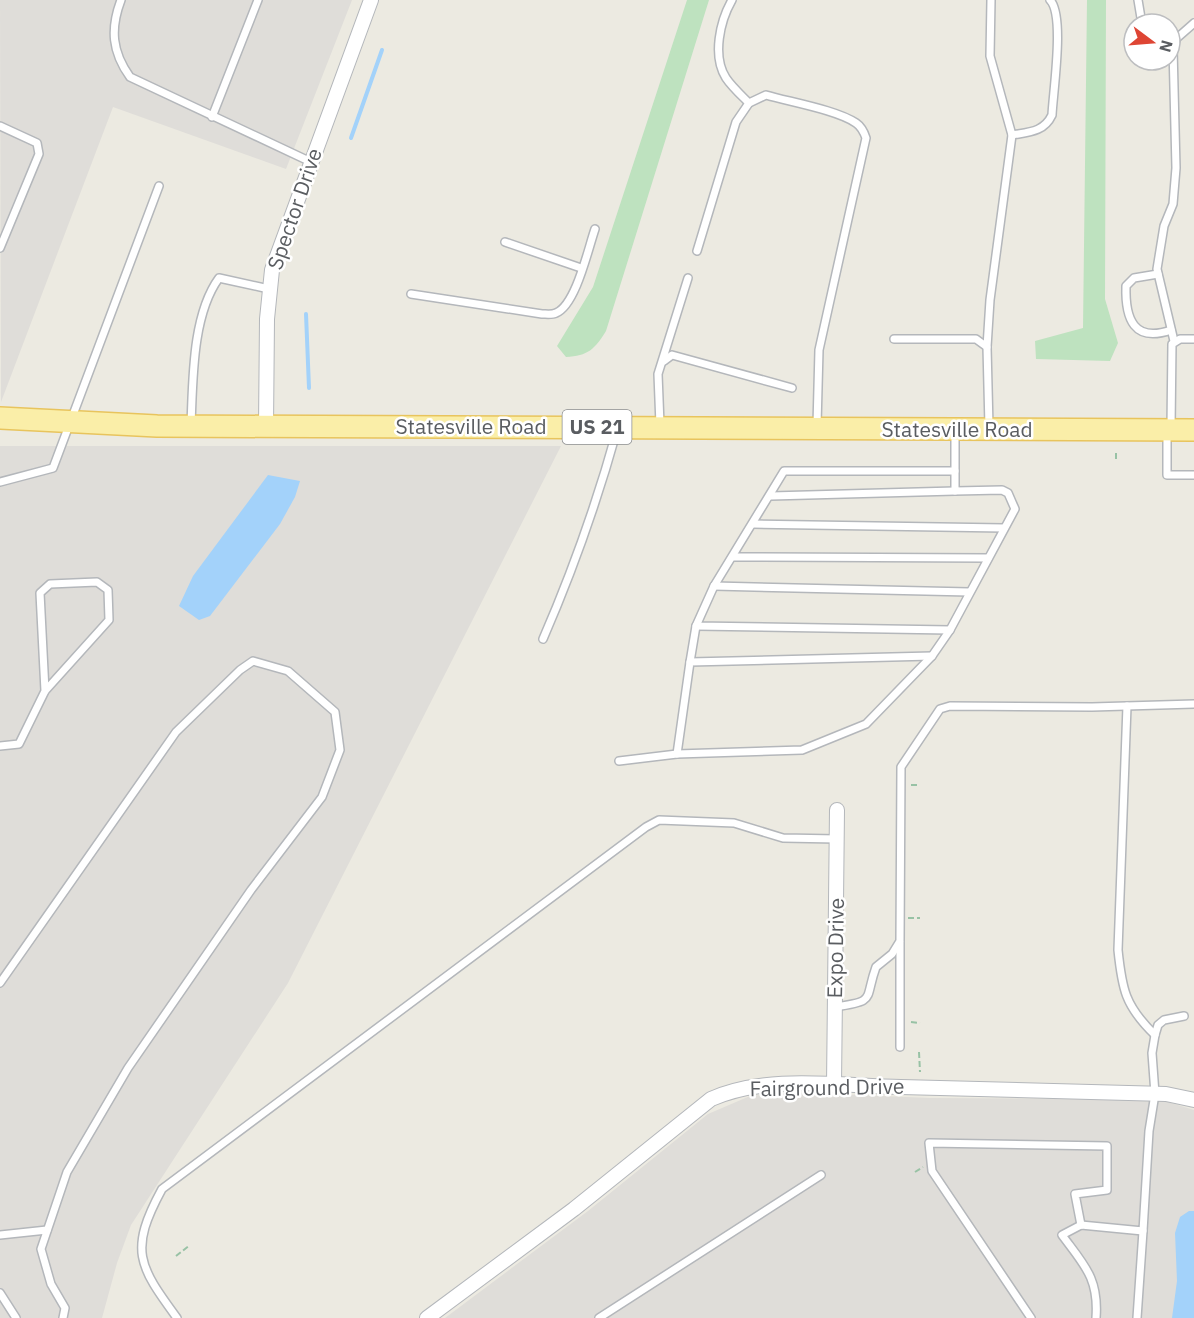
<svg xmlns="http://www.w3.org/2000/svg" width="1194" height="1318" font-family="'IBM Plex Sans',sans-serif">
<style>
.industrial{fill:#dfddd9}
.green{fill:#bee2bf}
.water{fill:#a3d2fa}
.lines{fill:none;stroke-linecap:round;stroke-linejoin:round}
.stream{stroke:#a3d2fa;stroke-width:4}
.lane-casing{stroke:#b4b7bb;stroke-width:10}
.street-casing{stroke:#b4b7bb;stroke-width:16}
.primary-casing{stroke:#e8c45d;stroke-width:24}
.path{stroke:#98c2a5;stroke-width:2;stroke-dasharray:6 3;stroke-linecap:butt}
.lane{stroke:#fff;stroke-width:7}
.street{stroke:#fff;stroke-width:14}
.primary{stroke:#faeea8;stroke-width:21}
.labels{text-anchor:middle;stroke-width:5;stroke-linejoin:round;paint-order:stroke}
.shield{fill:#fff;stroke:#8c8e90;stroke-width:1.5}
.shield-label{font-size:20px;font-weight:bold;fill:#5a5d61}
.street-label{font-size:21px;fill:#5a5d61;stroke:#fff}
</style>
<rect width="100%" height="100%" fill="#eceae1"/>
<!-- industrial -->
<g class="industrial">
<polygon points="0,0 352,0 286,169 113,107 1,402"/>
<polygon points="0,446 561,446 288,983 131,1225 117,1263 102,1318 0,1318"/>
<polygon points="787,1092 930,1098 1141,1099 1168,1102 1194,1110 1194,1318 445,1318 588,1211 708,1114 750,1096"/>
</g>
<!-- green -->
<g class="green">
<path d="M687,0h22l-103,331c-11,18 -18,25 -40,26l-9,-11 36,-59z"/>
<polygon points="1087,0 1106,0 1105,299 1118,343 1110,361 1036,359 1035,341 1083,328"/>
</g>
<!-- water -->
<g class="water">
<polygon points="268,475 300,481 295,497 280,524 210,616 199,620 179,606 193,576"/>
<polygon points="1189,1211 1194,1211 1194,1318 1172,1318 1177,1281 1175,1233 1180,1217"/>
</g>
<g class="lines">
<!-- stream -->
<g class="stream">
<polyline points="351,138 382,50"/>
<polyline points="306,314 309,388"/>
</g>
<!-- lane casing -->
<g class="lane-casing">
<g id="lane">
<path d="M121,0c-11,29 -9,52 9,77l181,85"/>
<path d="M732,0c-12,21 -20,56 -6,78 6,9 15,17 23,25"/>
<polyline points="1138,0 1142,24"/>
<polyline points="212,117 258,0"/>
<polyline points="0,126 37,143 39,154 0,248"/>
<path d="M1012,135c17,-3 32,-3 40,-20 1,-23 13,-100 -2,-115"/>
<polyline points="505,242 581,268"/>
<path d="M697,251l39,-129 13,-19 17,-8c24,7 71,15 90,28 6,4 8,9 10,15l-47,212 -2,75"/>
<path d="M1158,274l-24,4 -8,8c-1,33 8,57 45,44"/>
<path d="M411,294l131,20c4,0 10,1 14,-1 20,-8 32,-64 39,-84"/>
<polyline points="894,339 976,339 987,347 989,427"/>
<polyline points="1174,341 1157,269 1164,226 1173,204 1176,168 1173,48 1177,38 1194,23"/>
<polyline points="987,347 990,300 1012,135 990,56 991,0"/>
<polyline points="664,361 672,355 792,388"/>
<path d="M191,424c2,-44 1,-109 28,-146l50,11"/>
<polyline points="660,425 658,374 688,278"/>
<polyline points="1171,427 1172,344 1180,339 1194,339"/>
<polyline points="1167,432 1167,475 1194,475"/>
<polyline points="0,482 53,468 159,186"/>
<polyline points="771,496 955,491"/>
<polyline points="753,524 1004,528"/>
<polyline points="734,557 988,558"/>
<polyline points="714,586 969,592"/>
<polyline points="950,630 696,626 714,586 784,471 955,471"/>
<path d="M543,639c30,-69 54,-137 74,-209"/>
<polyline points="690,662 696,626"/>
<path d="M1127,706l-9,244c4,39 7,56 37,85"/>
<polyline points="0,746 19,744 45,691 109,620 108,590 97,582 50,584 40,593 45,691"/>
<polyline points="677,754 690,662 932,656"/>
<polyline points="619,761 677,754 802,750 866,724 932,656 950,630 1015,509 1008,493 1002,490 955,491 955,433"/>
<polyline points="900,943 900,1047"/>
<polyline points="0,983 176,732 240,670 253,661 288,671 335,712 340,750 322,797 251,890 128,1068 67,1172 41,1249 51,1284 65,1308 63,1318"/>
<path d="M835,1007c42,-6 29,-7 41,-40l16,-13 8,-13 1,-174 39,-58 10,-3 142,1 102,-3"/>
<polyline points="0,1235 47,1230"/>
<polyline points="0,1293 16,1318"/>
<path d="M177,1318c-39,-53 -48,-68 -15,-129l484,-362 13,-7 75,3 49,15 54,1"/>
<polyline points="599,1318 821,1175"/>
<polyline points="1031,1318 932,1171 929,1143 1107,1146 1107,1190 1075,1194 1081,1225"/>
<path d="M1096,1318c3,-40 -12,-53 -34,-83l19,-10 62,6 6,-100 6,-37 -3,-41 3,-18 3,-10 6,-5 20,-4"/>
<polyline points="1137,1318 1143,1231"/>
</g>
</g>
<!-- street casing -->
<g class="street-casing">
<g id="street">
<polyline points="266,426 267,319 272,270 371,0"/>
<polyline points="834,1085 837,810"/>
<path d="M427,1318l147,-109 137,-110c56,-25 129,-13 190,-12 88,2 176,5 265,7l28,6"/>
</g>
</g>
<!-- primary casing -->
<g class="primary-casing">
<polyline id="primary" points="0,418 157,426 1194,430"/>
</g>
<!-- path -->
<g class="path">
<polyline points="1116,459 1116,453"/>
<polyline points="911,785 920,785"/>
<polyline points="908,918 920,918"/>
<polyline points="911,1022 920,1023"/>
<polyline points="919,1052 920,1072"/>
<polyline points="915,1172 923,1167"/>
<polyline points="176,1256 190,1245"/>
</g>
<!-- lane -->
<use href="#lane" class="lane"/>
<!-- street -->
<use href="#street" class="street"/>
<!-- primary -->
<use href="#primary" class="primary"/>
</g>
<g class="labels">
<!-- shield labels -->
<rect class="shield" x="562.5" y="410" width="69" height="34" rx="4.5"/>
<g class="shield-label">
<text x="597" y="434">US 21</text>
</g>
<!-- street labels -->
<g class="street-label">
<text transform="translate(295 209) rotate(-71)" y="7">Spector Drive</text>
<text x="471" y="434">Statesville Road</text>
<text x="957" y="437">Statesville Road</text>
<text transform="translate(836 948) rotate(-89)" y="7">Expo Drive</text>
<text transform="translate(827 1088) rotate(-1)" y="7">Fairground Drive</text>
</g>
</g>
<!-- north arrow -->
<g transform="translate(1152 42) rotate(106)"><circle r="28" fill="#ffffff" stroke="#bdbec0" stroke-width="1.5"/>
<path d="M0-4.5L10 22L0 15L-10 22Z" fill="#de4534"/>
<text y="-9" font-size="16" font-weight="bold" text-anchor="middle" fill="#5a5d61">N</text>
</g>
</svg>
